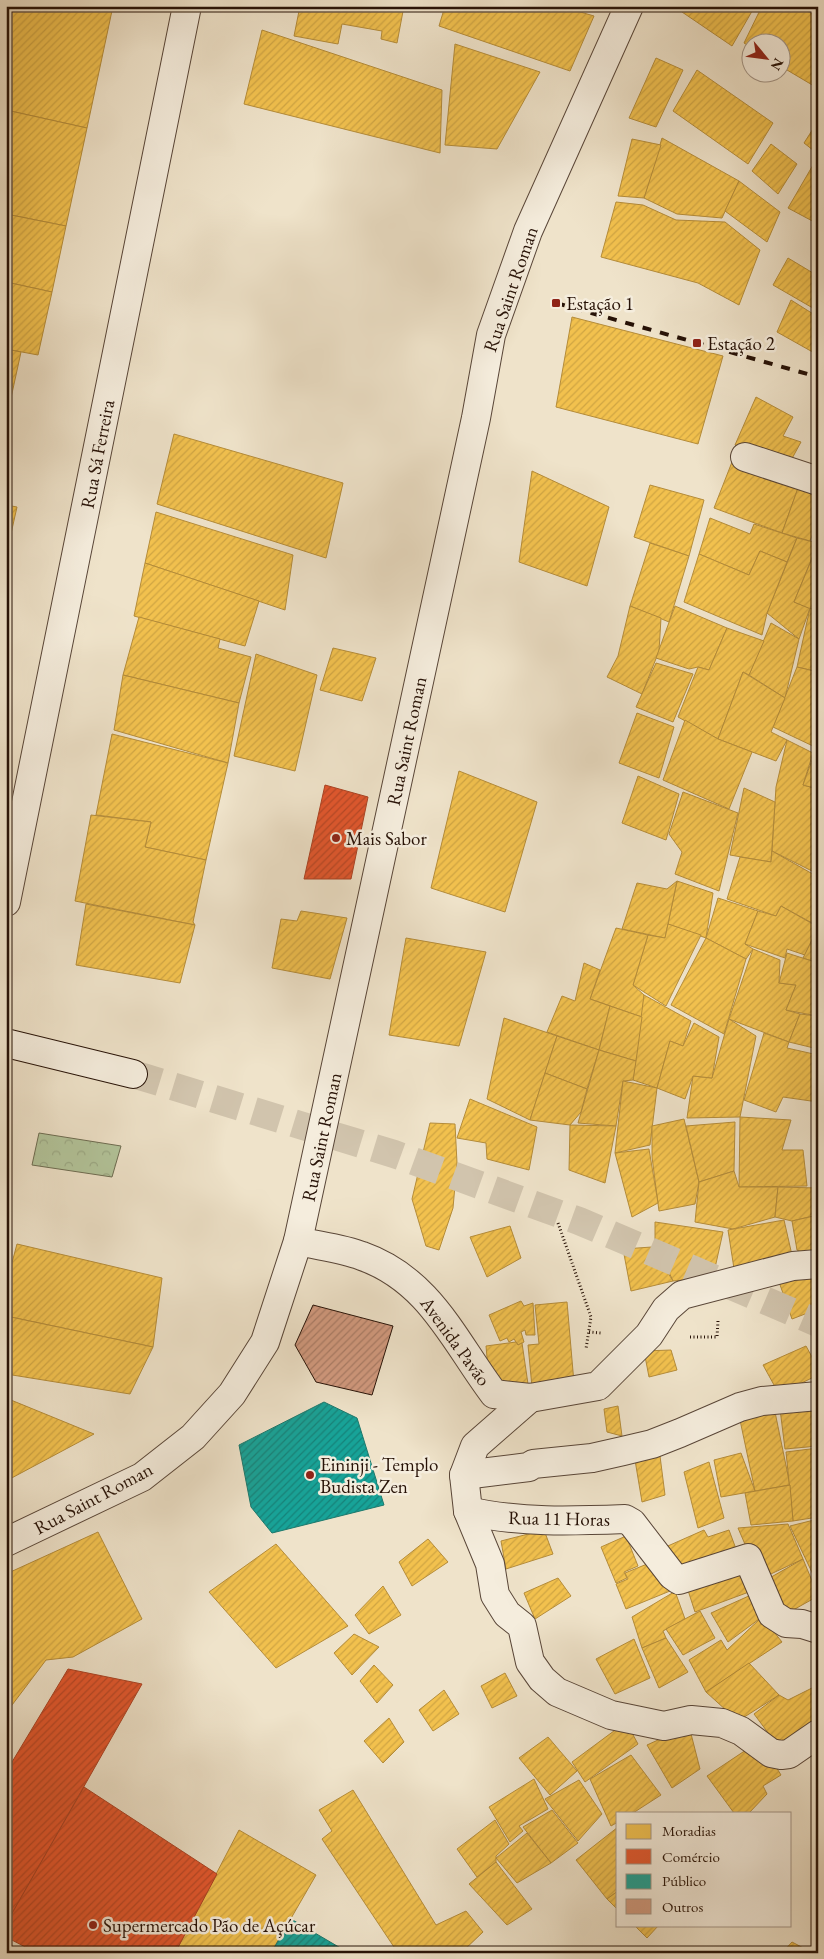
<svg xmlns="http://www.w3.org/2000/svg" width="824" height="1959" font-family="'EB Garamond',serif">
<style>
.park{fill:url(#park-crowns);stroke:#6d6c51}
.homes{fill:url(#homes-hatch);stroke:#b58c39}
.shops{fill:url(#shops-hatch);stroke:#ab4222}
.public{fill:url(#public-hatch);stroke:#1c786c}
.building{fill:url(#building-hatch);stroke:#271207}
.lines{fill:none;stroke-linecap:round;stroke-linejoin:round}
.secondary-tunnel{stroke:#d1c4ad;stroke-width:28;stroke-dasharray:28 14;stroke-linecap:butt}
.street-casing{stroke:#594638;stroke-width:30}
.secondary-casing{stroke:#271207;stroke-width:30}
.path{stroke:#271207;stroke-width:3;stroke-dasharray:1 2.5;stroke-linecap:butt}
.street{stroke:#f5eddd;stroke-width:28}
.secondary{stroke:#f5eddd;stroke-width:28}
.rail{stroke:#271207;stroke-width:4;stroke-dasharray:9 9;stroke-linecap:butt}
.poi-dot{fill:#8f2418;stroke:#f5eddd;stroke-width:2}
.labels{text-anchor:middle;stroke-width:5;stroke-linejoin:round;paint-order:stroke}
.street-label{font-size:19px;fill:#271207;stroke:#f5eddd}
.poi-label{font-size:19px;fill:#271207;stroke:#f5eddd;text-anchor:start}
</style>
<defs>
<pattern id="park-crowns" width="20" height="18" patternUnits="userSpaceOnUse" patternTransform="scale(1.25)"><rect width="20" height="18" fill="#b3c59b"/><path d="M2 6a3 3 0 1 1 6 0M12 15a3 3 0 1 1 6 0" fill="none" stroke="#9aa884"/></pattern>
<pattern id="homes-hatch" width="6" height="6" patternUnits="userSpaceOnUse" patternTransform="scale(1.25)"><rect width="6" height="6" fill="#f2c14e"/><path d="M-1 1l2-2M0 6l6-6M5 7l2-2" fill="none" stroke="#d0a543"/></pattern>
<pattern id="shops-hatch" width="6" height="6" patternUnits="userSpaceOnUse" patternTransform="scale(1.25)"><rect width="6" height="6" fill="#e4572e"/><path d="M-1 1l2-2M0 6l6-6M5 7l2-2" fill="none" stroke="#b94725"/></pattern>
<pattern id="public-hatch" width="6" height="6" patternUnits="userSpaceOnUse" patternTransform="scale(1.25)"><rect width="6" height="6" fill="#17a398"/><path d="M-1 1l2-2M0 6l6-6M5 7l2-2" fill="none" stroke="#15837a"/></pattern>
<pattern id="building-hatch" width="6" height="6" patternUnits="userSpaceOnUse" patternTransform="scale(1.25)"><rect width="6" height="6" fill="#d29a7f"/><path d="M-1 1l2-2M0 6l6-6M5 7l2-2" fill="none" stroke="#aa7c66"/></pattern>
</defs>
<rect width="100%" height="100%" fill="#efe3ca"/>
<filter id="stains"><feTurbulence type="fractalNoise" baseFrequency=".004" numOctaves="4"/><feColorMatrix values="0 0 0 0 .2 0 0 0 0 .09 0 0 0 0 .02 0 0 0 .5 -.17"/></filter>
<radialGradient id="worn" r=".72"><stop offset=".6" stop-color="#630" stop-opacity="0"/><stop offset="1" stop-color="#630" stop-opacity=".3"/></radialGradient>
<!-- park -->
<polygon class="park" points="39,1133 121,1146 112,1177 32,1165"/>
<!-- homes -->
<g class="homes">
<polygon points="6,6 113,6 87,128 6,110"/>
<polygon points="300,6 404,6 397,43 381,39 382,31 342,24 338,44 294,36"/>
<polygon points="445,6 560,6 594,16 570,71 439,26"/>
<polygon points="685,6 755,6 732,46 682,12"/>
<polygon points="762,6 797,6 818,17 813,27 818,29 818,79 814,86 782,67 782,42 752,42 752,48 744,43"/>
<polygon points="802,6 818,6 818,13"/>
<polygon points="262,30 442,90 440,153 244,104"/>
<polygon points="455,44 540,72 497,149 445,145"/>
<polygon points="656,58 683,70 656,127 629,118"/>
<polygon points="697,70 773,123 748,164 673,111"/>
<polygon points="6,110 87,128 66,226 6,214"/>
<polygon points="818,121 818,154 804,143"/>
<polygon points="662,138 739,181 722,218 677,214 644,198"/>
<polygon points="632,139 661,145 644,198 618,196"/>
<polygon points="771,144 797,164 778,194 752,171"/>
<polygon points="813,165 818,167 818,224 788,208"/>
<polygon points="739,181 780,212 767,242 725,211"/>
<polygon points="616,202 643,205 676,220 725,222 760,250 739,305 698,283 601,257"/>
<polygon points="6,214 66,226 52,292 6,282"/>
<polygon points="788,258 818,276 818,311 773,285"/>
<polygon points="6,282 52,292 38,355 6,349"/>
<polygon points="791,300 818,317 818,355 777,332"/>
<polygon points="572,317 723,356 698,444 556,407"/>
<polygon points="6,349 21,352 6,421"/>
<polygon points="756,397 793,417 783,436 801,442 789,464 735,445"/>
<polygon points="174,434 343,483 326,558 157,504"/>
<polygon points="818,447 818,478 809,475"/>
<polygon points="732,462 798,488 782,533 714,508"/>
<polygon points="532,471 609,507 587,586 519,562"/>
<polygon points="650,485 704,500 689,556 634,537"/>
<polygon points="798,488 818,495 818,520 810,541 782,533"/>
<polygon points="6,505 17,507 6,556"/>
<polygon points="156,512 293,555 285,610 145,563"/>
<polygon points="710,518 750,534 754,524 797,538 787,562 760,551 749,575 699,554"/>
<polygon points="797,538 818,543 794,602 810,608 799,639 767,613"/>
<polygon points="650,543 689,556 669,622 630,606"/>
<polygon points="818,544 818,612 794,602"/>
<polygon points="760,551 787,562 767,613 762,635 684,602 699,554 749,575"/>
<polygon points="145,563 259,601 245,646 134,616"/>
<polygon points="630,606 661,618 659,651 642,694 607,677 618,656"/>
<polygon points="675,606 727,628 709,670 698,667 689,669 656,658"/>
<polygon points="810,608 818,612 818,665 814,671 797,667"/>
<polygon points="139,617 220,639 218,648 251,657 239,703 123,675"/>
<polygon points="771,623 799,639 785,698 749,675"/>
<polygon points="727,628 764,641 749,675 743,672 718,739 678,717 698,667 709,670"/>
<polygon points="333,648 376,658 362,701 320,690"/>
<polygon points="256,654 317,675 295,771 234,756"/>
<polygon points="656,663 693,674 673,722 636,707"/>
<polygon points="818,665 818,742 815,747 773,727 797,667 814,671"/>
<polygon points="743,672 785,698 771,732 787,740 776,761 718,739"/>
<polygon points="123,675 239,703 228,763 114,730"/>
<polygon points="637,713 674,727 659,778 619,763"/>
<polygon points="685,720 718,739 752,752 729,809 663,780"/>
<polygon points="112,734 228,763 206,860 145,847 151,822 96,815"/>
<polygon points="787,740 813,753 803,785 818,789 818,874 772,851 776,787"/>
<polygon points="818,743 818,789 803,785"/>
<polygon points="459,771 537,802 505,912 431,888"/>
<polygon points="638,776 679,794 666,840 622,823"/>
<polygon points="744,788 775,802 771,862 730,855"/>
<polygon points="683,792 738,813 719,891 675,874 682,852 669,834"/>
<polygon points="91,815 151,822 145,847 206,860 193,922 195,925 75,901"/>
<polygon points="772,851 818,877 818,908 814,924 781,906 776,916 727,899 740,857 771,862"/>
<polygon points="677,881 713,893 706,938 668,924"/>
<polygon points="677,881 665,938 622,929 637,883 667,889"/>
<polygon points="718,898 758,911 745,944 753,949 746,959 706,938"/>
<polygon points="86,904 195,925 180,983 76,965"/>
<polygon points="781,906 818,927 805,955 787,949 785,958 745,944 758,911 776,916"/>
<polygon points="301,911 347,918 330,979 272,968 281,919 297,921"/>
<polygon points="668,924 701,935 666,1006 633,985 648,935 665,938"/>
<polygon points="616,928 648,935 633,985 644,995 642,1017 590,999"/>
<polygon points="818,928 818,963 803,958"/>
<polygon points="406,938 486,952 459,1046 389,1035"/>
<polygon points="706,938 746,959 724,1034 671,1005"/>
<polygon points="753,949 780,960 779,983 796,985 786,1010 800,1014 789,1042 729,1019"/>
<polygon points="787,953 818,963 817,1016 786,1010 796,985 779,983"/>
<polygon points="584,963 600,970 590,999 610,1006 599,1050 547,1032 562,996 575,1001"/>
<polygon points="644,995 691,1021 683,1046 670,1041 657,1088 633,1080"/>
<polygon points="610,1006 642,1017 636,1061 599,1050"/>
<polygon points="818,1012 818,1049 789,1042 800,1014 817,1016"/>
<polygon points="504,1018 557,1036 530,1120 487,1099"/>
<polygon points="729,1019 756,1036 740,1117 687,1118 693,1076 712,1078"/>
<polygon points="694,1023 719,1037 712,1078 693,1076 685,1099 657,1088 670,1041 683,1046"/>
<polygon points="764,1033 789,1042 787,1048 818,1055 818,1102 783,1097 776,1112 744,1100"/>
<polygon points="557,1036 599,1050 587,1089 545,1073"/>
<polygon points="599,1050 636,1061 633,1080 623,1081 616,1126 578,1123"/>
<polygon points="545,1073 587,1089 581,1112 570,1125 530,1120"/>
<polygon points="623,1081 657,1088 650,1145 615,1153"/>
<polygon points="470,1099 537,1127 529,1170 487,1159 486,1143 457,1138"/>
<polygon points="740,1117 791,1120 782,1150 803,1150 807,1186 739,1187"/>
<polygon points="684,1119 699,1182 695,1204 659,1211 652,1157 652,1126"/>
<polygon points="735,1122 734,1171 699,1182 686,1126"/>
<polygon points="430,1123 455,1124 457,1163 453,1208 439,1250 426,1246 412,1199"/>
<polygon points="570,1125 616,1126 605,1183 569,1170"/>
<polygon points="649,1149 658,1203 632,1217 615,1153"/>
<polygon points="734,1171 739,1187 778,1187 775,1217 733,1229 695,1222 699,1182"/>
<polygon points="778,1187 818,1188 818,1215 792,1221 775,1217"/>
<polygon points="818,1215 818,1256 807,1255 797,1250 792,1221"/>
<polygon points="784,1220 794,1264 735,1275 728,1230"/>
<polygon points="655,1222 723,1232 713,1277 673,1281 655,1241"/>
<polygon points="510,1226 521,1258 487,1277 470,1237"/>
<polygon points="17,1244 162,1278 153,1347 6,1316 6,1285"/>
<polygon points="652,1247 673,1281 631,1291 623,1249"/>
<polygon points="818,1270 818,1309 792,1319 778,1279"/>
<polygon points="521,1301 524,1306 533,1303 535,1335 526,1335 525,1330 521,1332 524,1342 518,1345 514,1339 509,1342 507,1338 500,1341 489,1315"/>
<polygon points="567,1302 574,1383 532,1387 528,1345 539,1344 535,1305"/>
<polygon points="6,1316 153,1347 130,1394 6,1374"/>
<polygon points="516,1342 518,1345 522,1343 528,1384 493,1392 489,1380 486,1346"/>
<polygon points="806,1346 818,1368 818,1375 779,1394 763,1365"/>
<polygon points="671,1350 677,1370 649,1377 644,1351"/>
<polygon points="6,1398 94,1434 6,1481"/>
<polygon points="812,1399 818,1426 818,1446 785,1449 780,1409"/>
<polygon points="618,1406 622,1436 607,1432 604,1409"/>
<polygon points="775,1412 790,1485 755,1491 740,1420"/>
<polygon points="818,1448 818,1517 793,1521 786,1452"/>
<polygon points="741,1453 755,1491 721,1497 714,1460"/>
<polygon points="660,1456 665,1495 642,1502 635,1460"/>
<polygon points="709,1462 724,1518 698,1528 684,1472"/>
<polygon points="790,1485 793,1521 751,1525 745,1493"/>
<polygon points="818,1519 818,1585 790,1526"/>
<polygon points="788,1524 803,1559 760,1579 738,1528"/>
<polygon points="544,1530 553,1554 506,1569 501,1541"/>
<polygon points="704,1530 708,1537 729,1530 739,1557 678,1578 661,1549"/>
<polygon points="98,1532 142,1619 73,1657 46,1660 6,1713 6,1574"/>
<polygon points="626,1536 638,1566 624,1572 627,1578 616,1583 601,1547"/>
<polygon points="428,1539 448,1562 412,1586 399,1562"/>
<polygon points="276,1544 348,1626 276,1668 209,1592"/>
<polygon points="803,1559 817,1593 811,1600 786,1614 759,1584"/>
<polygon points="657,1560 670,1591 626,1609 616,1584 628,1579 625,1573"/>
<polygon points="746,1560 757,1589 695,1612 685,1581"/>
<polygon points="558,1578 571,1596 535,1619 524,1593"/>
<polygon points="383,1586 401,1615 369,1634 355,1615"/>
<polygon points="674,1592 676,1594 685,1619 663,1631 666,1638 642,1648 632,1617"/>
<polygon points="751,1595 762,1617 728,1642 711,1613"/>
<polygon points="700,1611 715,1638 683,1655 666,1629"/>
<polygon points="762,1617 782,1642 706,1692 689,1660 721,1640 727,1650"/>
<polygon points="354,1634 379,1647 352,1675 334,1653"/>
<polygon points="666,1638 688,1672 659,1688 642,1648"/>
<polygon points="634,1639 650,1678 615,1694 596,1659"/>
<polygon points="749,1663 779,1695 738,1721 706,1692"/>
<polygon points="374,1665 393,1685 377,1703 360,1681"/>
<polygon points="505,1673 517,1696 492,1708 481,1686"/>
<polygon points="818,1685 818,1721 778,1746 754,1714 779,1695 788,1700"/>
<polygon points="444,1690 459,1714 433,1731 419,1710"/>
<polygon points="389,1718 404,1742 383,1763 364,1741"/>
<polygon points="626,1722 638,1744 585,1782 572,1762"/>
<polygon points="689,1726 700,1769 672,1788 647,1745"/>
<polygon points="548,1737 577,1771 550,1795 519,1758"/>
<polygon points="752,1746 768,1754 781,1775 763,1786 767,1794 749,1813 734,1813 707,1776"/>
<polygon points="631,1755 661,1795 633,1813 618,1813 618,1822 611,1826 590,1779"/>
<polygon points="534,1779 548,1809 519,1826 523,1831 510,1842 489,1807"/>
<polygon points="579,1780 602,1814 578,1841 545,1799"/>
<polygon points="353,1790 436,1925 466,1911 483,1932 461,1953 414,1953 411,1949 405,1953 398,1953 322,1839 332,1831 319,1810"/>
<polygon points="552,1810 578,1843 551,1863 523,1827"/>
<polygon points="495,1820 509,1844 496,1856 496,1862 477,1877 457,1849"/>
<polygon points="618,1827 618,1891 607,1899 576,1860"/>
<polygon points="239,1830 316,1875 271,1953 175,1953"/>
<polygon points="527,1833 551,1863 517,1883 496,1858"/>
<polygon points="496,1862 532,1909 507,1925 469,1884"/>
<polygon points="618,1891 618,1910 607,1899"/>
<polygon points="634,1925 659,1925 647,1938"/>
<polygon points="792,1942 811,1952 818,1944 818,1953 782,1953"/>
</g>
<!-- shops -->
<g class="shops">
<polygon points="325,785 368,797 351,879 304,879"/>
<polygon points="68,1669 142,1684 6,1924 6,1772"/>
<polygon points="84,1787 217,1874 175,1953 37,1953 6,1937 6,1924"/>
</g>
<!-- public -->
<g class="public">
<polygon points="324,1402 357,1418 384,1505 272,1533 251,1507 239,1445"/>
<polygon points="291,1919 349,1953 271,1953"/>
</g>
<!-- building -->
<polygon class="building" points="313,1305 393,1326 372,1395 316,1382 295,1345"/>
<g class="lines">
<!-- secondary-tunnel -->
<polyline class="secondary-tunnel" points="133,1074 394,1154 579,1221 818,1323"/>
<!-- street casing -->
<g class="street-casing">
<g id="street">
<polyline points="745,457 818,481"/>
<polyline points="6,902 187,6"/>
<path d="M298,1241c21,5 44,7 64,15 68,24 92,85 132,138l36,4 68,-12 51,-51 17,-26 16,-14 111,-29 25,-2"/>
<polyline points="530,1398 475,1446 464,1475 468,1511 490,1564 495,1595 507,1614 522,1626 530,1662 542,1679 557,1692 611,1715 664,1726 691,1720 722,1723 741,1731 771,1753 781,1755 789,1754 818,1734"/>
<polyline points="464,1475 529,1467 533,1464 592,1458 623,1451 652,1444 680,1433 740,1407 762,1401 818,1396"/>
<path d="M468,1511c51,12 105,10 157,8l7,4 40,52 7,5 69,-22 24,56 14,9 16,1 16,5"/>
<polyline points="6,1542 142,1477 193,1437 232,1394 265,1342 298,1241 476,418 491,335 528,231 629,6"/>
</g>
</g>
<!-- secondary casing -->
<g class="secondary-casing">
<polyline id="secondary" points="6,1043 133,1074"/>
</g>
<!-- path -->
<g class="path">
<polyline points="558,1223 591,1317 586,1349"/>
<polyline points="589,1332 601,1333"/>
<polyline points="690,1337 717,1337 718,1321"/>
</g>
<!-- street -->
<use href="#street" class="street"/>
<!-- secondary -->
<use href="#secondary" class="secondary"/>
<!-- rail -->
<polyline class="rail" points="556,303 818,377"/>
</g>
<!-- markers -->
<g class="poi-dot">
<rect x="551" y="298" width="10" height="10" rx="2.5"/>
<rect x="692" y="338" width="10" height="10" rx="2.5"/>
<circle cx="336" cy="838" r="5"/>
<circle cx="310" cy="1475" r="5"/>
<circle cx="93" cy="1925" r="5"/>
</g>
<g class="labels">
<!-- street labels -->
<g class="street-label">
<text transform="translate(510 289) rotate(-71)" y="7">Rua Saint Roman</text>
<text transform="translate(97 454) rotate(-79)" y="7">Rua Sá Ferreira</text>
<text transform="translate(406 741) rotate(-78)" y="7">Rua Saint Roman</text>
<text transform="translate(321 1137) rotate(-78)" y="7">Rua Saint Roman</text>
<text transform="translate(456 1341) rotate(54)" y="7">Avenida Pavão</text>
<text transform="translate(93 1498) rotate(-28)" y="7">Rua Saint Roman</text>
<text transform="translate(559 1518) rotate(1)" y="7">Rua 11 Horas</text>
</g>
<!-- poi labels -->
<g class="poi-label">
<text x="566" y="310">Estação 1</text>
<text x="707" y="350">Estação 2</text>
<text x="346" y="845">Mais Sabor</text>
<text x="320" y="1471">Eininji - Templo<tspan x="320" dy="22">Budista Zen</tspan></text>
<text x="103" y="1932">Supermercado Pão de Açúcar</text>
</g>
</g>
<!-- margin -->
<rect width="824" height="1959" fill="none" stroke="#efe3ca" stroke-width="25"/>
<rect x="8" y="8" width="809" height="1944" fill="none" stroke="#271207" stroke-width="2.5"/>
<rect x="12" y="12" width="799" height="1934" fill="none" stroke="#271207"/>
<!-- legend -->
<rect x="616" y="1812" width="175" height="115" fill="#f5eddd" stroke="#a39587"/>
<rect x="626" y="1824" width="25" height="15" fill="#f2c14e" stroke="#a39587"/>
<text x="662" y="1836" font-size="15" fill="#271207">Moradias</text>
<rect x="626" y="1849" width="25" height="15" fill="#e4572e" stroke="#a39587"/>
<text x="662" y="1862" font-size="15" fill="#271207">Comércio</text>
<rect x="626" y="1874" width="25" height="15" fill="#17a398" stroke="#a39587"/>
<text x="662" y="1886" font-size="15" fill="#271207">Público</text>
<rect x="626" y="1899" width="25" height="15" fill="#d29a7f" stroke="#a39587"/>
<text x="662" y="1912" font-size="15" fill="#271207">Outros</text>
<!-- north arrow -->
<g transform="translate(766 58) rotate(119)"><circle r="24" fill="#f5eddd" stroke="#a39587"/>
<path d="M0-4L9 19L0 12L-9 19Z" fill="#8f2418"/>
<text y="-8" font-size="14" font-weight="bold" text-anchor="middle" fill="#271207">N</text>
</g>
<rect width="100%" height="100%" filter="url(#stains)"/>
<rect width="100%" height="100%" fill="url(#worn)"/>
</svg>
